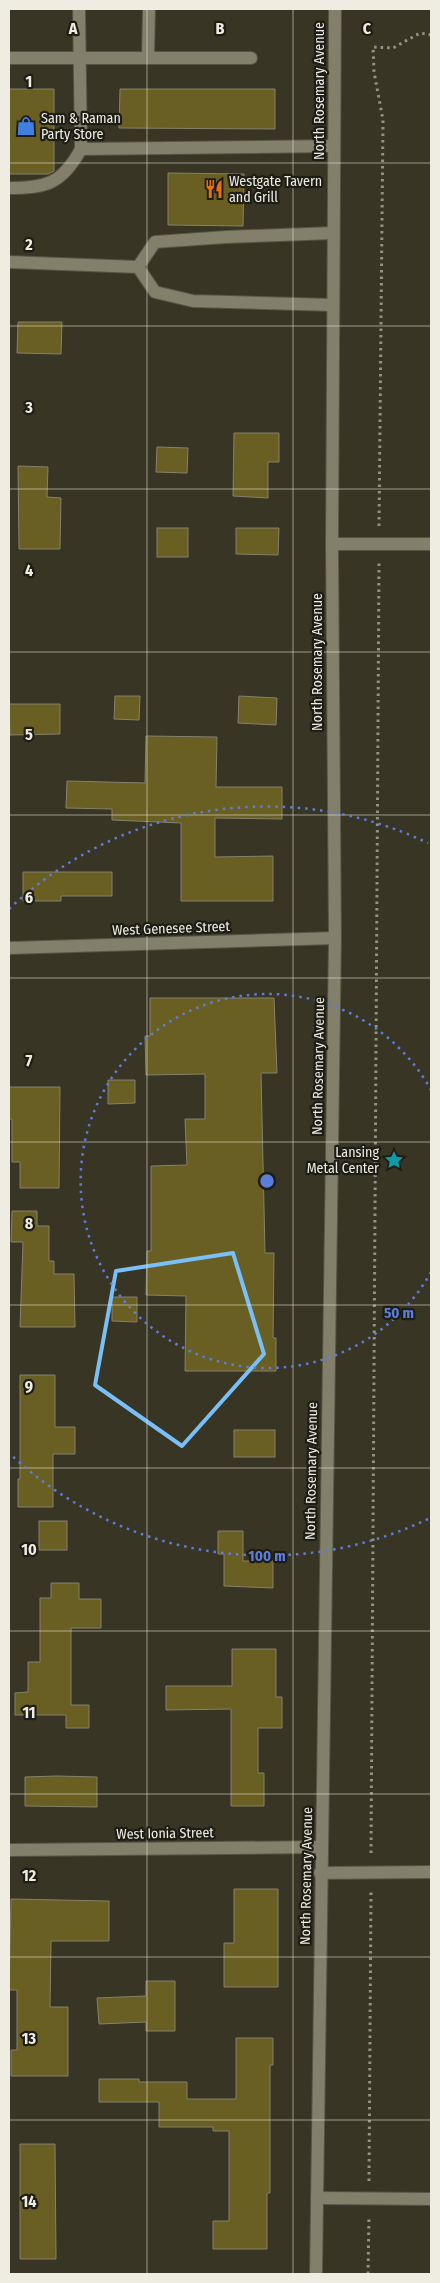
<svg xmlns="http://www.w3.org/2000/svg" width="440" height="2283" font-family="'Fira Sans Condensed',sans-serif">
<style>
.building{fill:#6a5f22;stroke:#85816e}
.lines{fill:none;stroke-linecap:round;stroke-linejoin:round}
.minor-casing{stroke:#565344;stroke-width:14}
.path{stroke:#949284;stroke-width:3;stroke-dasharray:2.5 4;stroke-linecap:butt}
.minor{stroke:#827f6b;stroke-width:12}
.marked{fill:none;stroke:#79bff8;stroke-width:4;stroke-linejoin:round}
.grid{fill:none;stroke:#efede2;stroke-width:1;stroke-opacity:0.55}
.ring{fill:none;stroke:#5c7edb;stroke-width:2.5;stroke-dasharray:2.5 5}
.labels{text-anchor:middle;stroke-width:4.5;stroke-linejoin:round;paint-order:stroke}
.street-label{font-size:14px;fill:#efede2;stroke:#1e1d15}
.poi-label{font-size:14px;fill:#efede2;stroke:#1e1d15;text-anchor:start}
.grid-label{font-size:16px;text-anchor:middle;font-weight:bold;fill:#efede2;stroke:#1e1d15;stroke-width:4.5;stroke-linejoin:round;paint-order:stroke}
.centre{fill:#5c7edb;stroke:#1e1d15;stroke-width:2.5}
.ring-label{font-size:15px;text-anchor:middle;font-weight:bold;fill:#5c7edb;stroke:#1e1d15;stroke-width:4.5;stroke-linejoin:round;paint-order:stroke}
</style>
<rect width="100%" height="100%" fill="#383524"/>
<!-- building -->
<g class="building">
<polygon points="9,89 54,89 54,171 48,174 9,174"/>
<polygon points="120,89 275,89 275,129 119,128"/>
<polygon points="168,173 244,174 243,226 168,225"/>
<polygon points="18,322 62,322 61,354 17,353"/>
<polygon points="234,433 279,433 279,462 268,462 268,498 233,496"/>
<polygon points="157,447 188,448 187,473 156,472"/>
<polygon points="18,466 48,467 47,497 61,498 60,549 19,549"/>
<rect x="157" y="528" width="31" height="29"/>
<polygon points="236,528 279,528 278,555 236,554"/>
<polygon points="115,696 140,696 139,720 114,719"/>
<polygon points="239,696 277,698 276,725 238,723"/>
<polygon points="9,704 60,704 60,734 10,735"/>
<polygon points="146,736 217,737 216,787 282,787 282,819 215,818 215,857 273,856 273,901 181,901 181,823 112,820 112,809 66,808 67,781 145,783"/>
<polygon points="23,872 112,872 112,896 61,896 61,901 23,901"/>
<polygon points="150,998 274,998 277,1073 261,1073 265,1253 274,1253 273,1338 276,1338 276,1371 185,1371 186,1296 146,1295 147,1251 151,1251 151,1166 187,1165 185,1119 205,1119 205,1074 146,1075 145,1036 150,1036"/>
<polygon points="108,1080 135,1080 135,1103 108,1104"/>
<polygon points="9,1087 60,1087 59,1188 20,1188 20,1162 12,1162 12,1119 9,1119"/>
<polygon points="12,1211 37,1211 37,1226 49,1226 49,1261 54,1261 54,1274 74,1274 75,1327 20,1327 23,1242 11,1242"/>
<polygon points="112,1297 137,1297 137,1322 112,1321"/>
<polygon points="20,1375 55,1375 55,1427 75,1427 75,1454 53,1454 53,1507 18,1507 18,1479 20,1479"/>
<rect x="234" y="1430" width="41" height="27"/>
<rect x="39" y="1521" width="28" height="29"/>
<polygon points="218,1531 243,1531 243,1561 273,1561 273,1588 224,1586 224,1554 218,1554"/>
<polygon points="51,1583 79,1583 79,1599 101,1599 101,1628 71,1628 71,1705 89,1705 89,1728 66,1728 66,1715 15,1715 15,1693 28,1692 28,1662 40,1662 40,1598 51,1598"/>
<polygon points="232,1649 276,1649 276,1697 282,1697 282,1728 258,1728 258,1773 264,1773 264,1806 231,1806 231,1709 166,1710 166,1686 232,1686"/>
<polygon points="57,1776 97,1777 97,1807 25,1806 25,1777"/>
<polygon points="234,1889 278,1889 278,1987 224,1987 224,1943 234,1943"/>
<polygon points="11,1899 109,1901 109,1941 51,1941 50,2007 68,2007 68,2076 11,2076 11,2050 17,2050 17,1990 9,1990"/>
<polygon points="146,1981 175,1981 175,2031 146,2031 146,2022 99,2024 97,1998 146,1996"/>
<polygon points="236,2038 273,2038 273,2065 270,2065 270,2193 267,2193 267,2249 213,2249 213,2221 229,2221 229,2131 213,2131 213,2127 159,2127 159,2102 99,2102 99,2079 139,2079 139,2082 187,2082 187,2099 236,2099"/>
<polygon points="20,2144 55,2144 56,2259 20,2259"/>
</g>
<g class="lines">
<!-- minor casing -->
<g class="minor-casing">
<g id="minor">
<polyline points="148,57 149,9"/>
<polyline points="9,58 251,58"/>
<polyline points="81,149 334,146"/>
<path d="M9,188c37,0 53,-4 72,-39l-2,-140"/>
<polyline points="9,262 138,267 155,292 193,301 332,305"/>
<polyline points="138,267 155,242 226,237 333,233"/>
<polyline points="332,544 431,544"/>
<polyline points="9,948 335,938"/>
<polyline points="9,1850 321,1847"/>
<polyline points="320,1873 431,1872"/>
<polyline points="317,2198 431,2199"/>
<polyline points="316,2274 335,938 332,544 335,9"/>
</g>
</g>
<!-- path -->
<g class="path">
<polyline points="379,526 383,120 374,72 373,47 393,48 420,33 431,35"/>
<polyline points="371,1853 379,562"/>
<polyline points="369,2181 371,1890"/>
<polyline points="368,2274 369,2217"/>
</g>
<!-- minor -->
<use href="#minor" class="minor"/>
</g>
<!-- marked area -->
<path class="marked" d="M233,1253l31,101 -82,92 -87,-61 21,-114z"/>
<!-- grid -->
<path class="grid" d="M147,9v2265M293,9v2265M9,163h422M9,326h422M9,489h422M9,652h422M9,815h422M9,978h422M9,1142h422M9,1305h422M9,1468h422M9,1631h422M9,1794h422M9,1957h422M9,2120h422"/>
<!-- distance rings -->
<g class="ring">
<path d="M431 1272A187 187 0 1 1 431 1090"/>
<path d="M428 1519A375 375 0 0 1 9 1453M9 909A375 375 0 0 1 428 843"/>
</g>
<!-- icons -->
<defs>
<g id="shop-bare" transform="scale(1.5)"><path d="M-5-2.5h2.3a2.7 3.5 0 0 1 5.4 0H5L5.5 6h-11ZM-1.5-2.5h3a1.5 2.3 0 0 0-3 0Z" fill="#3f7fe0" stroke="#1e1d15" stroke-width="2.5" paint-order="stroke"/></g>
<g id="restaurant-bare" transform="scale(1.5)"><path d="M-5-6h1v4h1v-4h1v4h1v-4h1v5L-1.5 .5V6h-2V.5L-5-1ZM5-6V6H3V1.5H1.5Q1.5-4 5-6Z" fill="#e8710a" stroke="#1e1d15" stroke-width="2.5" paint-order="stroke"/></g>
<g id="sight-bare" transform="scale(1.5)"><path d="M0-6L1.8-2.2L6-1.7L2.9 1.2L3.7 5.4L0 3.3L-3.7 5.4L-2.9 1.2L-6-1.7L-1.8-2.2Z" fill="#0f9aa8" stroke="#1e1d15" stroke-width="2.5" paint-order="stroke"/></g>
</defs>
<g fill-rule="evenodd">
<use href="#shop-bare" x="26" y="126"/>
<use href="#restaurant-bare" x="214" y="189"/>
<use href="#sight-bare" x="394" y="1160"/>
</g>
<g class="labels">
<!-- street labels -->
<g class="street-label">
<text transform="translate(319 91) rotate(-90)" y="5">North Rosemary Avenue</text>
<text transform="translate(317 662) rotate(-90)" y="5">North Rosemary Avenue</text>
<text transform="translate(171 928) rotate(-2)" y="5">West Genesee Street</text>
<text transform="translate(318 1066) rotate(-89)" y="5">North Rosemary Avenue</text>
<text transform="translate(311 1471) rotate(-89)" y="5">North Rosemary Avenue</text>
<text transform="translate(165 1833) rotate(-1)" y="5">West Ionia Street</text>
<text transform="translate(306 1876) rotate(-89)" y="5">North Rosemary Avenue</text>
</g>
<!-- poi labels -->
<g class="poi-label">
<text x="41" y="123">Sam &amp; Raman<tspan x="41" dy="16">Party Store</tspan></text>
<text x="229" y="186">Westgate Tavern<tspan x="229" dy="16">and Grill</tspan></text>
<text x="379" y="1157" text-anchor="end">Lansing<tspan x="379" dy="16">Metal Center</tspan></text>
</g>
</g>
<g class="grid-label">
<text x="73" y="34">A</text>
<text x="220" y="34">B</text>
<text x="367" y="34">C</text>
<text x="29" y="87">1</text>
<text x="29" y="250">2</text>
<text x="29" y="413">3</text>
<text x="29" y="576">4</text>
<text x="29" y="740">5</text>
<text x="29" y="903">6</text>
<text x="29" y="1066">7</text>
<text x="29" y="1229">8</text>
<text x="29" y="1392">9</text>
<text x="29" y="1555">10</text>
<text x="29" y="1718">11</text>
<text x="29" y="1881">12</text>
<text x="29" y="2044">13</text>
<text x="29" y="2207">14</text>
</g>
<circle cx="267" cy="1181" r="8" class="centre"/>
<g class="ring-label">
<text x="399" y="1318">50 m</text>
<text x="267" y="1561">100 m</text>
</g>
<!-- border -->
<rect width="440" height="2283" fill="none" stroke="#efede2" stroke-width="20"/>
</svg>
